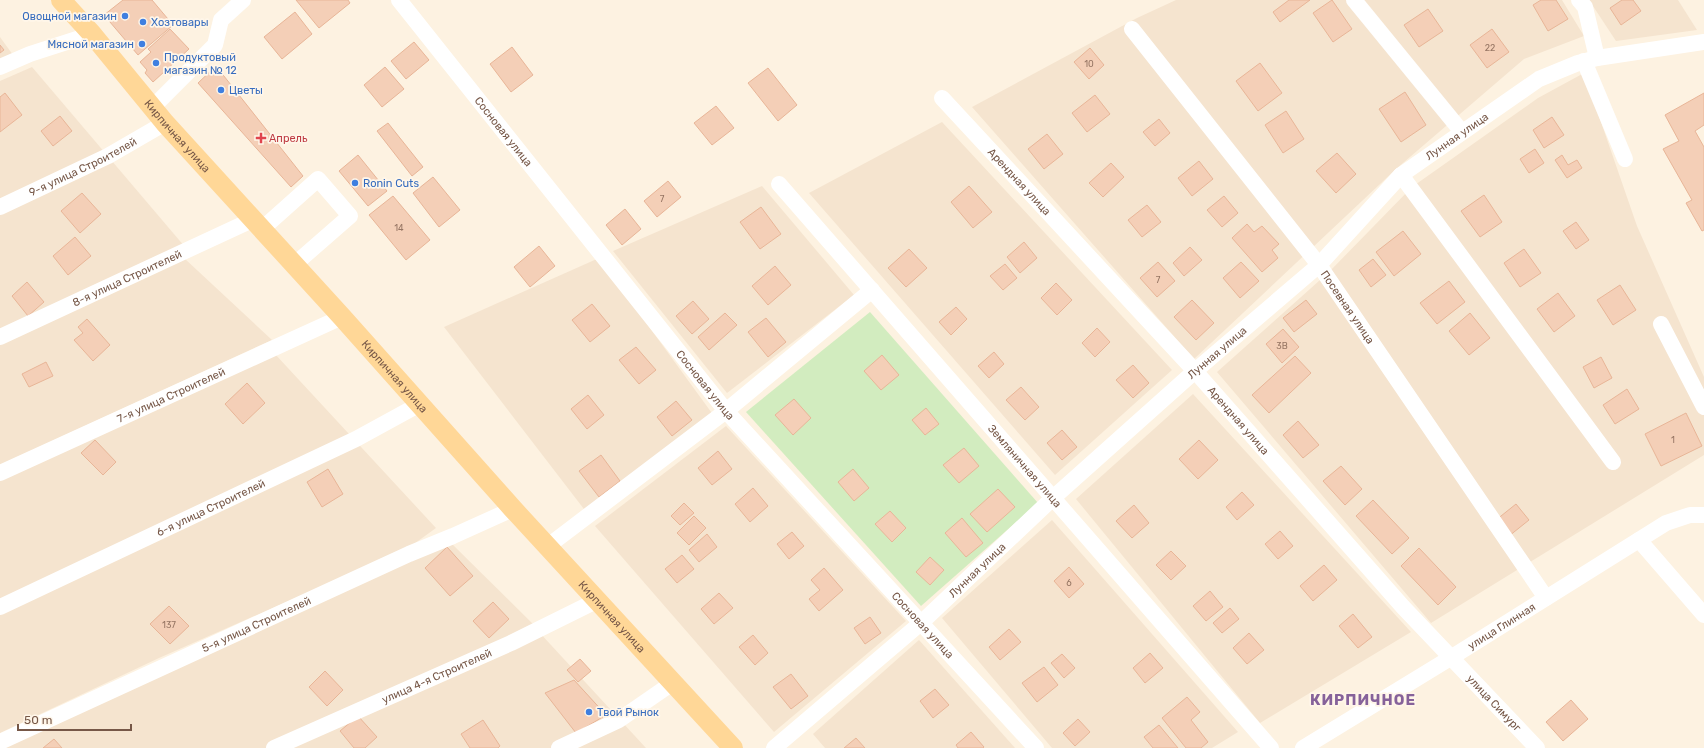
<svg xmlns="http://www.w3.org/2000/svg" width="1704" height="748" font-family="Rubik,sans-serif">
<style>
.residential{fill:#f5e4cf}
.green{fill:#d2ecbf}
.building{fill:#f4cfb7;stroke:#e8b597}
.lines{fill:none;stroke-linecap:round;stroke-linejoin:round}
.minor{stroke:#fff;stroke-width:16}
.major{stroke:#ffd797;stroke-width:20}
.shop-dot{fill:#3f7fe0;stroke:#fff6e9;stroke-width:1.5}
.health-dot{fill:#e0444e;stroke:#fff6e9;stroke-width:1.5}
.labels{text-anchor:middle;stroke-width:3.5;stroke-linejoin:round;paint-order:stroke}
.number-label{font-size:9px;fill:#967563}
.shop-label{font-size:11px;fill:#366cbe;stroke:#fff6e9;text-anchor:start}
.street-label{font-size:11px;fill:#765747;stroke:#fff6e9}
.health-label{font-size:11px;fill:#be3a42;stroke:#fff6e9;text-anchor:start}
.district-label{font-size:15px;font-weight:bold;letter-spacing:1px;fill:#86629a;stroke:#fff6e9}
</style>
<rect width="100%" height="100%" fill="#fdf2e1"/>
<!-- residential -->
<g class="residential">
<polygon points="1176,0 1562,0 1584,36 1524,59 1396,169 1194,359 972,107 1137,18"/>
<polygon points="1589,0 1678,0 1697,30 1616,41"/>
<polygon points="0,37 13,55 0,61"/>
<polygon points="32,67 185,247 0,330 0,81"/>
<polygon points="1584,73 1637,226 1704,377 1704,455 1431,623 1217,372 1329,272 1412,187 1538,98"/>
<polygon points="942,122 1172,370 1055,475 809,193"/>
<polygon points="762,186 854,295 727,393 613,251"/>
<polygon points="184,258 272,340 0,465 0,343"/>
<polygon points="599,258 714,416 587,513 444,327"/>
<polygon points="275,354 436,528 407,549 159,658 0,733 0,480"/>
<polygon points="1193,394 1411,632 1260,723 1076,499"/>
<polygon points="726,426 906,621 774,732 595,526"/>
<polygon points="1052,520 1238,732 1212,748 1052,748 942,618"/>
<polygon points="450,542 536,627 267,748 1,748"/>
<polygon points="539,632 646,748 283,748"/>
<polygon points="919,640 1015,748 825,748 813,734"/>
</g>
<!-- green -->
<polygon class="green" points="870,312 1038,503 921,606 746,412"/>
<!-- building -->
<g class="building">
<polygon points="123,0 152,0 173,25 138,55 104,15"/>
<polygon points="296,0 348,0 350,3 319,28"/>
<polygon points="1289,0 1310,0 1280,22 1273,12"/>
<polygon points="1332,0 1352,29 1333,42 1313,13"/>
<polygon points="1541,0 1556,0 1568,19 1548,31 1533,5"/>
<polygon points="1622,0 1633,0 1641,11 1621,25 1610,8"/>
<polygon points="1428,9 1443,31 1419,47 1404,25"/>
<polygon points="295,12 312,34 282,59 264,37"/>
<polygon points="170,29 189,49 153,82 145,73 147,70 140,62 151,52 148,49"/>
<polygon points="1492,29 1509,52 1487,68 1470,45"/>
<polygon points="414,42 429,60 406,79 391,61"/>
<polygon points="0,45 4,50 0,53"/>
<polygon points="512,47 533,75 511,92 490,64"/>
<polygon points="1090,48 1104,65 1089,79 1074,62"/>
<polygon points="1260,63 1282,93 1258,111 1236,81"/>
<polygon points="216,66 303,176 291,187 198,83"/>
<polygon points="385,67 404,89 382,107 364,85"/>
<polygon points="768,68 797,105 778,121 748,83"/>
<polygon points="1405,92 1426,125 1401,142 1379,109"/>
<polygon points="5,93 22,115 0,132 0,97"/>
<polygon points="1704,93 1704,125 1695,131 1704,147 1704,230 1702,231 1686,203 1692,200 1663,149 1679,141 1665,115"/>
<polygon points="1095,95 1110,114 1087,132 1072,113"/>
<polygon points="716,106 734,128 712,145 694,123"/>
<polygon points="1286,111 1304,139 1283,153 1265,125"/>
<polygon points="60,116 72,131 53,146 41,131"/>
<polygon points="1552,117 1564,135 1544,148 1533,130"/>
<polygon points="1159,119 1170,133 1155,146 1143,132"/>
<polygon points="388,123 423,167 412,176 377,131"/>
<polygon points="1047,134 1063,154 1044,169 1028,149"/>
<polygon points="1535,149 1544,163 1529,173 1520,159"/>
<polygon points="1337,153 1356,174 1336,193 1316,171"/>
<polygon points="358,155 387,191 368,206 339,171"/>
<polygon points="1562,155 1568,165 1577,160 1582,168 1567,178 1555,160"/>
<polygon points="1199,161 1213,179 1192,196 1178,178"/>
<polygon points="1111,163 1124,177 1103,197 1089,183"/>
<polygon points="433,177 460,210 439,227 413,193"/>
<polygon points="668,181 681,197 657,217 644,201"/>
<polygon points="969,186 992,212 973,228 951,202"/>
<polygon points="82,193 101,214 80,233 61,211"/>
<polygon points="1484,195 1502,222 1480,237 1461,211"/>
<polygon points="393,196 430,240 406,260 369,215"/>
<polygon points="1224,196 1238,213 1222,227 1207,210"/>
<polygon points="1147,205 1161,222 1142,237 1128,220"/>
<polygon points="761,207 781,234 760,249 740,222"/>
<polygon points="625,209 641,229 622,245 606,225"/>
<polygon points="1576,222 1589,240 1576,249 1563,231"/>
<polygon points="1247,224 1254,232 1262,226 1279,244 1272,250 1278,258 1262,272 1232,238"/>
<polygon points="1403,231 1421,254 1394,276 1376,252"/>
<polygon points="75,237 91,256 68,275 53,256"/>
<polygon points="1024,242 1037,258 1020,273 1007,257"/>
<polygon points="539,246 555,266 530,287 514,267"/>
<polygon points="1190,247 1202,260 1184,276 1173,263"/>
<polygon points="909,249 927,268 906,287 888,268"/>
<polygon points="1524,249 1541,273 1520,287 1504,263"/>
<polygon points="1373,259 1386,275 1371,287 1359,270"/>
<polygon points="1158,262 1175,281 1157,297 1140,278"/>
<polygon points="1241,262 1259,281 1240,298 1223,278"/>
<polygon points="1005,264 1017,278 1003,290 990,276"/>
<polygon points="775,266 791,285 768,305 752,286"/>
<polygon points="1449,281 1465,302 1437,324 1420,303"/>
<polygon points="27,282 44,302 28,316 12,296"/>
<polygon points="1056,283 1072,300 1057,315 1041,298"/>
<polygon points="1620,285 1636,310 1613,325 1597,300"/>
<polygon points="1558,293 1575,316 1554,332 1537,309"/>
<polygon points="1192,300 1214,323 1196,340 1174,317"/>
<polygon points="1306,300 1317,314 1294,332 1283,318"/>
<polygon points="693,301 709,319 692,334 676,316"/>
<polygon points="592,304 610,326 590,342 572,320"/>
<polygon points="956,307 967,319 951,335 939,322"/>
<polygon points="725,313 737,325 709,350 698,337"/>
<polygon points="1470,313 1490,338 1469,355 1449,331"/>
<polygon points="766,318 786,342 768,357 748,332"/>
<polygon points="87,319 110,345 93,361 74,340 83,333 78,327"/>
<polygon points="1097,328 1110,342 1095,357 1082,343"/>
<polygon points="1283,329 1299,347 1282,363 1266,344"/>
<polygon points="636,347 656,370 639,384 619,360"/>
<polygon points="994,352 1004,364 989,378 978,366"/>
<polygon points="882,355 899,375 881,390 864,371"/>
<polygon points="1295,356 1311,373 1269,413 1252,395"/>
<polygon points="1601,357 1612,378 1594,388 1583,367"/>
<polygon points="46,362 53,376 29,387 22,374"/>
<polygon points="1133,365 1149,383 1133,398 1116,380"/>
<polygon points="247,383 265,403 243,424 225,404"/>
<polygon points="1021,387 1039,407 1025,420 1006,400"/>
<polygon points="1627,389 1639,409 1615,424 1603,405"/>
<polygon points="588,395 604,415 587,429 571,409"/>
<polygon points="794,399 811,418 793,435 775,415"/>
<polygon points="676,401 692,420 672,436 657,417"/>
<polygon points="926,408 939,424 925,435 912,420"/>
<polygon points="1686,413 1702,446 1661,466 1645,434"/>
<polygon points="1298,421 1319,445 1303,458 1283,435"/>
<polygon points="1062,430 1077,447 1062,460 1047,443"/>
<polygon points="95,440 116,462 103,475 81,453"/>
<polygon points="1199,440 1218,460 1198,479 1179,459"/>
<polygon points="964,448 979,466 959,483 943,465"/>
<polygon points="718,451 732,469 712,485 698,468"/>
<polygon points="601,455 620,481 599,497 579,471"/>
<polygon points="1341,466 1362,489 1345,505 1323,481"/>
<polygon points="328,469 343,494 322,507 307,482"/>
<polygon points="853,469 869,488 854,501 838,482"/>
<polygon points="753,488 768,506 750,522 735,504"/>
<polygon points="998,489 1015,507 987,532 970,514"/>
<polygon points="1242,492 1254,505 1237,520 1226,507"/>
<polygon points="1373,500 1409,538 1392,554 1356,516"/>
<polygon points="684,503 694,513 680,525 671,516"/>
<polygon points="1516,504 1529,520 1509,536 1496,520"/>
<polygon points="1134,505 1149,523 1132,538 1116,521"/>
<polygon points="890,511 906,528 892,542 875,524"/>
<polygon points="694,516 706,528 689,545 677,533"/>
<polygon points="962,518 983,543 966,557 945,533"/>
<polygon points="1280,531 1293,546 1278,559 1265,544"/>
<polygon points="792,532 804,546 789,559 777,544"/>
<polygon points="707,534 717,547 699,562 689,550"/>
<polygon points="447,547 473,576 450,596 425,568"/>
<polygon points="1419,548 1456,587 1438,605 1401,566"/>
<polygon points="1171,551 1186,566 1171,580 1156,565"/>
<polygon points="682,555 694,569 677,583 665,569"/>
<polygon points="930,557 944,570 930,585 916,572"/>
<polygon points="1324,565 1337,580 1313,601 1300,586"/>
<polygon points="1069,567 1084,584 1069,598 1054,581"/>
<polygon points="824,568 843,590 819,611 809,599 820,590 811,580"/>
<polygon points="1210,591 1223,607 1206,621 1193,606"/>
<polygon points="719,593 733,608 714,624 701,609"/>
<polygon points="493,602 509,619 489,638 473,621"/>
<polygon points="169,606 189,626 170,644 150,624"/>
<polygon points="1230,608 1239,619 1222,633 1213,623"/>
<polygon points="1353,614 1372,637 1358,648 1339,626"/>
<polygon points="870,617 881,633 865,644 854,628"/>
<polygon points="1009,629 1021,642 1000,660 989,647"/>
<polygon points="1249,633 1264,650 1247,664 1233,648"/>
<polygon points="753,635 768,653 755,665 739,647"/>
<polygon points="1150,653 1163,668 1145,683 1133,668"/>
<polygon points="1062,654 1075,668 1064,678 1051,663"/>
<polygon points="580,659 591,671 578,682 567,670"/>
<polygon points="1044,667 1058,685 1037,702 1022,683"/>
<polygon points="325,671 343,690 327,706 309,687"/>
<polygon points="791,674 808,696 791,709 773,687"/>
<polygon points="574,680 606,715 576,733 545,693"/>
<polygon points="935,689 949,705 933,718 920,701"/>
<polygon points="1187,697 1200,712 1191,720 1208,742 1201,748 1186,748 1162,718"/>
<polygon points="1571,700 1588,719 1563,741 1546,722"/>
<polygon points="358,716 377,737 365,748 354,748 340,731"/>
<polygon points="1078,719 1090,732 1075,746 1063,733"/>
<polygon points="483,720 500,746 498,748 470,748 461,734"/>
<polygon points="1159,725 1178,748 1153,748 1144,737"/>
<polygon points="971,732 984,747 983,748 958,748 956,745"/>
<polygon points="856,738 865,748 844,748"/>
<polygon points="54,739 62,748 43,748"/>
</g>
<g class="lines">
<!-- minor -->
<g class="minor">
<path id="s1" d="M399,0l327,411 310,337"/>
<polyline points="1354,0 1462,132"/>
<polyline points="1579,0 1585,7 1597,58"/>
<path id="s2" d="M1132,29l187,236 227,333"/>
<polyline points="1584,61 1625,159"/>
<polyline points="0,67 30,54 92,34"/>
<path id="s3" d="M942,98l253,273 208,236 134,141"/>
<polyline points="152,108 215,45 221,20 243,0"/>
<polyline points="1401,175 1613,462"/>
<path id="s4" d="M779,184l492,564"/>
<path id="s5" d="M0,207l108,-51 57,-33"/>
<polyline points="262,229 318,179 350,216 295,264"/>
<polyline points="1661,324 1704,407"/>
<path id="s6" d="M0,337l254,-118"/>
<path id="s7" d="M0,473l342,-156"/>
<polyline points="1639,540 1704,615"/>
<polyline points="548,546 726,411 872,290"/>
<path id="s8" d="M0,607l356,-168 64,-35"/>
<path id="s9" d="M0,742l409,-188 44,-18 60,-27"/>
<path id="s10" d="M274,748l237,-105 87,-43"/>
<polyline points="559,748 619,720 674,682"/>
<path id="s11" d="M774,748l148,-126 132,-125 141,-126 124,-106 82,-90 138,-96 39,-16 19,-5 107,-16"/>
<path id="s12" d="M1303,748l149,-91 214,-134 24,-8h14"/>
</g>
<!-- major -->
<path class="major" id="s13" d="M61,0l31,34 73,89 177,194 171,192 220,239"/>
</g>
<!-- markers -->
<g class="shop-dot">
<circle cx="125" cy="16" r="4"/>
<circle cx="143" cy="22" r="4"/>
<circle cx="142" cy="44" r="4"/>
<circle cx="156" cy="63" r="4"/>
<circle cx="221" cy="90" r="4"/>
<circle cx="355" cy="183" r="4"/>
<circle cx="589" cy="712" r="4"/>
</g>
<path class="health-dot" d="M259 132h4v4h4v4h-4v4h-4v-4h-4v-4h4z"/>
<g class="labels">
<!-- number labels -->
<g class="number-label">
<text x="1490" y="51">22</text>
<text x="1089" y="67">10</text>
<text x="662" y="202">7</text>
<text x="399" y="231">14</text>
<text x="1158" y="283">7</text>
<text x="1282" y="349">3В</text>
<text x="1673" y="443">1</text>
<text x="1069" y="586">6</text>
<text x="169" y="628">137</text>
</g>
<!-- shop labels -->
<g class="shop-label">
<text x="117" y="20" text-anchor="end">Овощной магазин</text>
<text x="151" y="26">Хозтовары</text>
<text x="134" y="48" text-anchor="end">Мясной магазин</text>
<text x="164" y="61">Продуктовый<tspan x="164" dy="13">магазин № 12</tspan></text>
<text x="229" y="94">Цветы</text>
<text x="363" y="187">Ronin Cuts</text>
<text x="597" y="716">Твой Рынок</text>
</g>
<!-- street labels -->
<g class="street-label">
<text dy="4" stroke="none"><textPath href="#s1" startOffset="168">Сосновая улица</textPath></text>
<text dy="4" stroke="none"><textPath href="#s13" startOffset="179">Кирпичная улица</textPath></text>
<text dy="4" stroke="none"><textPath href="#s11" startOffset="918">Лунная улица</textPath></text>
<text dy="4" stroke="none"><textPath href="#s5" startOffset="92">9-я улица Строителей</textPath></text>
<text dy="4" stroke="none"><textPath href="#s3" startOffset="114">Арендная улица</textPath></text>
<text dy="4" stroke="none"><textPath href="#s6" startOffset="140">8-я улица Строителей</textPath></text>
<text dy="4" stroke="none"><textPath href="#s2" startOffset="352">Посевная улица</textPath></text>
<text dy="4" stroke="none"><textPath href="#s11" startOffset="594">Лунная улица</textPath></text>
<text dy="4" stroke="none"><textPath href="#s13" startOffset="503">Кирпичная улица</textPath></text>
<text dy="4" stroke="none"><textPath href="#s1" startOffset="492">Сосновая улица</textPath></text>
<text dy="4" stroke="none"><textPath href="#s7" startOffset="188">7-я улица Строителей</textPath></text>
<text dy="4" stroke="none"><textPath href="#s3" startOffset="438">Арендная улица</textPath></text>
<text dy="4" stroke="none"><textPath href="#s4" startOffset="374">Земляничная улица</textPath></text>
<text dy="4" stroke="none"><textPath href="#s8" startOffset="233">6-я улица Строителей</textPath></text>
<text dy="4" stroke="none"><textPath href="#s11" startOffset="270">Лунная улица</textPath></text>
<text dy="4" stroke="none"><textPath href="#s13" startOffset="827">Кирпичная улица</textPath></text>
<text dy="4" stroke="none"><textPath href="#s9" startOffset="282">5-я улица Строителей</textPath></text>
<text dy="4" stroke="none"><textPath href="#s1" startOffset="816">Сосновая улица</textPath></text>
<text dy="4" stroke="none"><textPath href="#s12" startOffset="233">улица Глинная</textPath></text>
<text dy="4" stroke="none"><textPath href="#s10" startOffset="178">улица 4-я Строителей</textPath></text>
<text dy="4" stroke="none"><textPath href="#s3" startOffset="819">улица Симург</textPath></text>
</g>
<!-- health labels -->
<g class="health-label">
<text x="269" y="142">Апрель</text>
</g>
<!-- district labels -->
<g class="district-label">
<text x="1363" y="705">КИРПИЧНОЕ</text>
</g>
</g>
<!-- scale -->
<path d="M18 724v6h113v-6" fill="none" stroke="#765747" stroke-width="2"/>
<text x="24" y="724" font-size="12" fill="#765747" stroke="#fff6e9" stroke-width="3" paint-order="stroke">50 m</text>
</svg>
